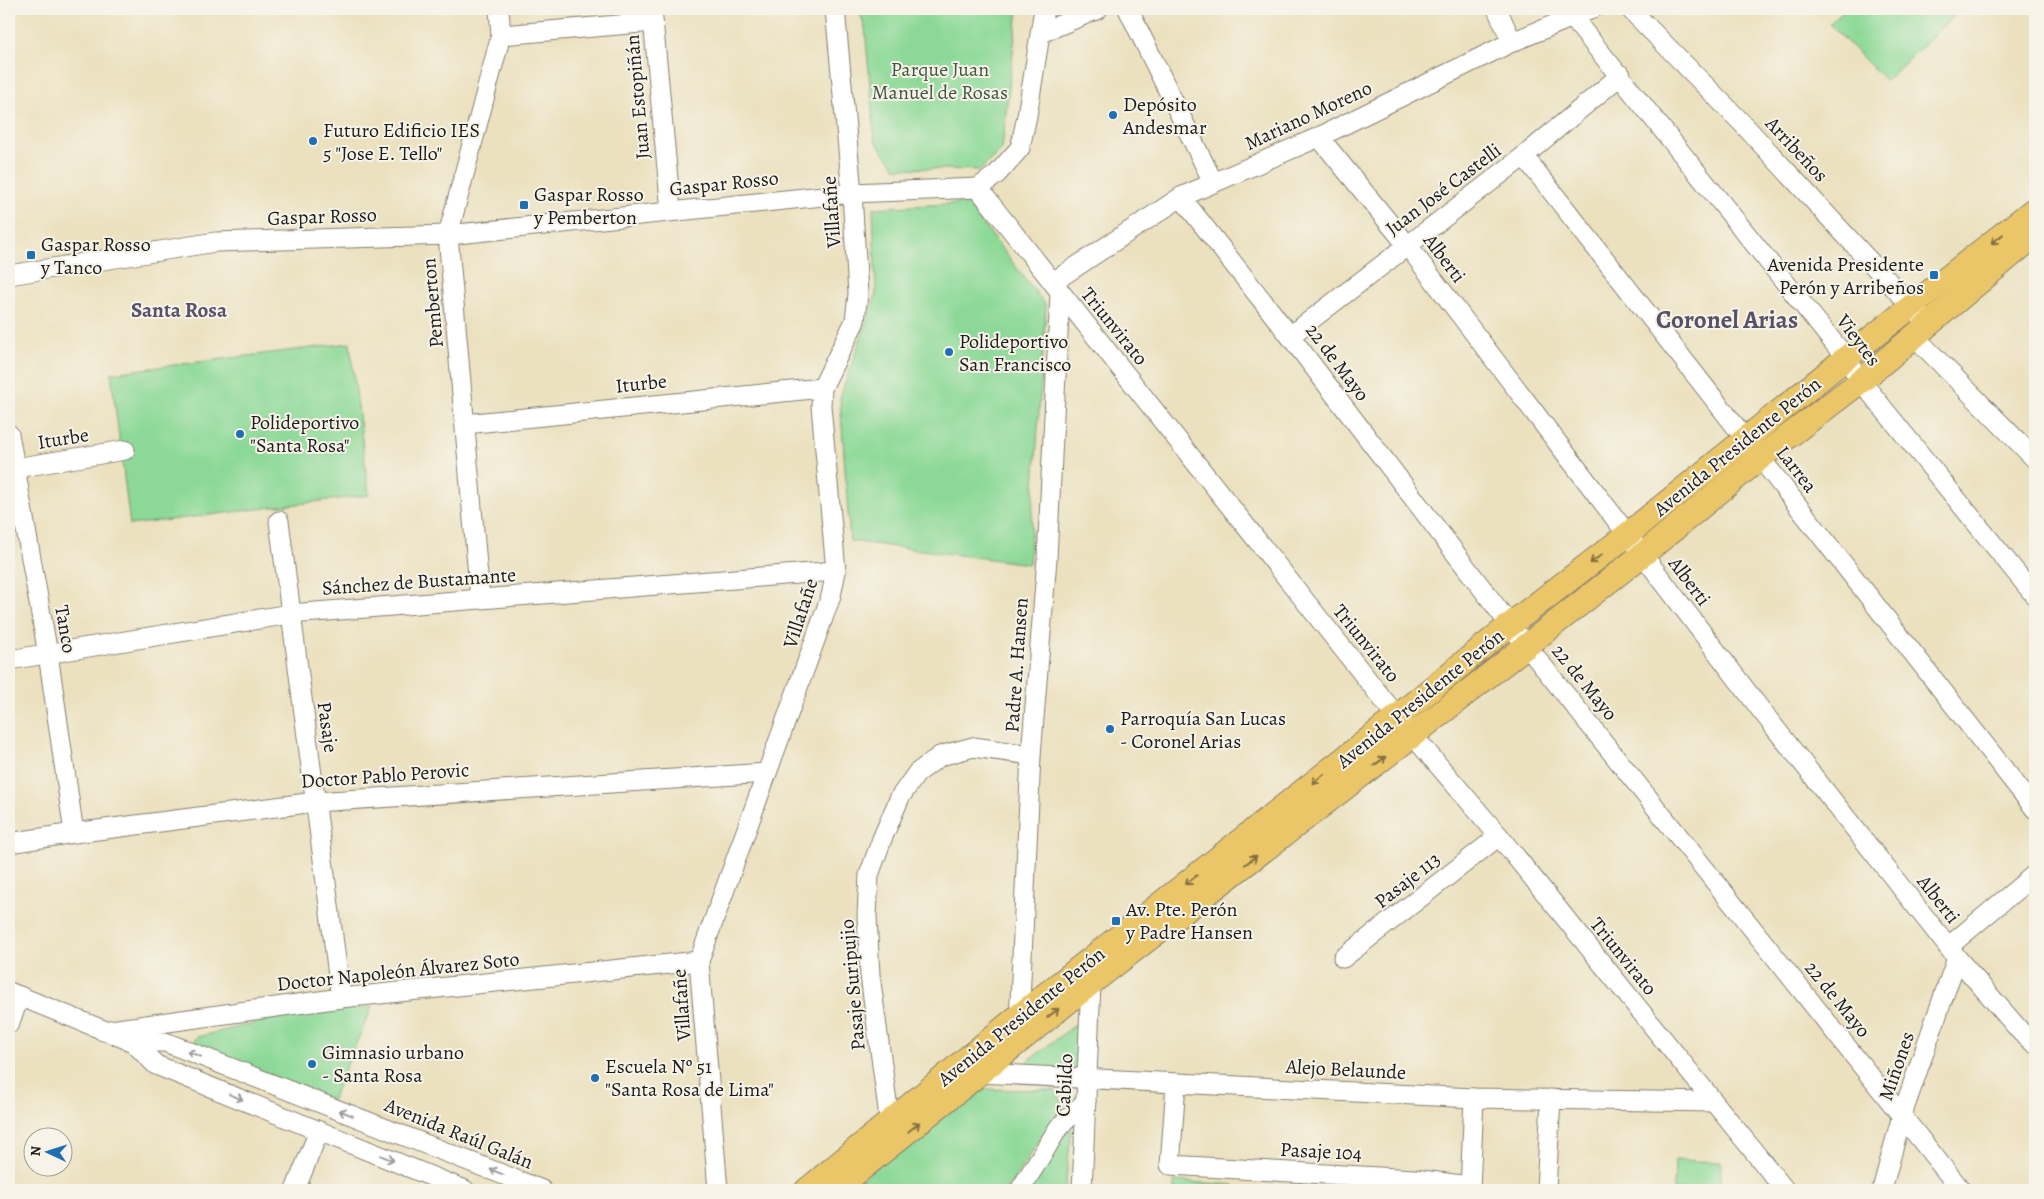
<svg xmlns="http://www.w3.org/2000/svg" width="2044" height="1199" font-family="Alegreya,serif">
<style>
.green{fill:#8cd997;stroke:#547a5a}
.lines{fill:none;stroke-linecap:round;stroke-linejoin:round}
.minor-casing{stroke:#847e6e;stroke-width:21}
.major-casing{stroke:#847e6e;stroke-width:26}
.minor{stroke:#fff;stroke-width:19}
.major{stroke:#ebc669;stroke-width:24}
.oneway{stroke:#847142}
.oneway2{stroke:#999}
.poi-dot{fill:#1f6fb2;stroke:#f7f3e8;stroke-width:2}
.labels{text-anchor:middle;stroke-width:4;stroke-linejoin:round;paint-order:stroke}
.park-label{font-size:20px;fill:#3e5541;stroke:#f7f3e8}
.street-label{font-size:20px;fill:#1c1c1c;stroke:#f7f3e8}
.poi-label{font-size:20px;fill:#1c1c1c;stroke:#f7f3e8;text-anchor:start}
.neighbourhood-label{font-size:21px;font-weight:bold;fill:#575267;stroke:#f7f3e8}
.district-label{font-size:25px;font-weight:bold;fill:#575267;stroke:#f7f3e8}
</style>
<rect width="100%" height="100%" fill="#f7f3e8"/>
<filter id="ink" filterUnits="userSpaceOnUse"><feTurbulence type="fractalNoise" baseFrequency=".02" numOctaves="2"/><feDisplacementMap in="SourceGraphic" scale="10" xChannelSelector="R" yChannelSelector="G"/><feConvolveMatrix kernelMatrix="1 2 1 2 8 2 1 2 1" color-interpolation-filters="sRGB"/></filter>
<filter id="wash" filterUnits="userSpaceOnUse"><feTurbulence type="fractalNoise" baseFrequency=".0096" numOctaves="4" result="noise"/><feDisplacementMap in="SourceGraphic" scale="20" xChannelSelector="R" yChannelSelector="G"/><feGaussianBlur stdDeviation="1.12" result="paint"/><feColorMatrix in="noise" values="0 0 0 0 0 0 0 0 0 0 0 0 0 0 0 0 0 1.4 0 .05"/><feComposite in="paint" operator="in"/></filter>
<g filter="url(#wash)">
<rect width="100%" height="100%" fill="#ebe1bf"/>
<!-- green -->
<g class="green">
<polygon points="859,9 1018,9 1002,149 980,170 896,168 875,141 865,28"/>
<polygon points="1845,9 1961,9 1886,81 1829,24"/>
<polygon points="967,203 1046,306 1029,564 850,541 840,398 876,294 873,208"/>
<polygon points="350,343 369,495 130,525 111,373"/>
<polygon points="372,1007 330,1104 190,1047 197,1037 280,1017 327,1009"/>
<polygon points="1084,1018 1082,1072 1016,1070"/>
<polygon points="972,1089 1055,1090 1064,1105 1006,1190 848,1190"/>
<polygon points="1072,1122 1065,1190 1028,1190"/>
<polygon points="1675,1160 1721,1162 1720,1190 1674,1190"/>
<polygon points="1174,1181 1234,1185 1234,1190 1174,1190"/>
</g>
</g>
<g filter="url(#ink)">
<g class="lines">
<!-- minor casing -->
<g class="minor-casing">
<g id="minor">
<polyline points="652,9 671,211"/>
<polyline points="1128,9 1213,182"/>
<polyline points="1497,9 1512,42"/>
<polyline points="1630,9 1743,124 1921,317"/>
<polyline points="1572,17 1846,358 1861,381 2035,596"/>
<polyline points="1041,33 1098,9"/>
<polyline points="501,35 653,22"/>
<polyline points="1319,137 1407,245 1764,714 1957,958 2022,1033 2035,1044"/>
<polyline points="1524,156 2035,809"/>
<polyline points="978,188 1397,717 1499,836 1785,1190"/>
<polyline points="1181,197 1290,336 1510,625 1961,1190"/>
<polyline points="9,275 216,242 448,235 852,193 978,188 997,174 1020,148 1027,116 1044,9"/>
<polyline points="1053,282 1181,197 1319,137 1512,42 1592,9"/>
<polyline points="1290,336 1524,156 1621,75"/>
<polyline points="1914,336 2035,459"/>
<polyline points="465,424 822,388"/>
<polyline points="9,434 48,654 74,833"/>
<polyline points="9,469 125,450"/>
<polyline points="279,521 341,998"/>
<polyline points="480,599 448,235 501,35 499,9"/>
<polyline points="9,660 290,614 836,571"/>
<polyline points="9,843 74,833 315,802 767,773"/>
<polyline points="1948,947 2035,874"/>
<polyline points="1343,958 1499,836"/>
<polyline points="9,992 133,1042 165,1042 542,1190"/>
<polyline points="9,1024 20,996"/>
<polyline points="1019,1024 1031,755 1047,559 1060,293"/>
<polyline points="103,1031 341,998 699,961"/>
<polyline points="133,1042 156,1065 465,1190"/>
<polyline points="978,1073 1474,1098 1712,1102"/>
<polyline points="1176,1084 1170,1165 1414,1179 1470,1186"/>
<polyline points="891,1132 870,975 867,916 869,875 882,839 900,797 917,773 940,756 973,747 1031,755"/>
<polyline points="295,1190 319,1131"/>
<polyline points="718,1190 699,961 831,596 836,571 821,406 822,388 855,321 858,294 852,193 835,9"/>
<polyline points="1020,1190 1059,1127 1086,1101"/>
<polyline points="1082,1190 1091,983"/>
<polyline points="1470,1190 1474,1098"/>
<polyline points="1546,1190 1551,1099"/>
<polyline points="1882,1190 1902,1115 1957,958"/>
</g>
</g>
<!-- major casing -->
<g class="major-casing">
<g id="major">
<polyline points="807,1190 1020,1015 1397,717 1510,625 1627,535 1846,358 2035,209"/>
<polyline points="835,1190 1091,983 1413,735 1642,555 1760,458 1861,381 2035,235"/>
</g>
</g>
<!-- minor -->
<use href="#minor" class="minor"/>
<!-- major -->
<use href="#major" class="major"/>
</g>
<!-- one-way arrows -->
<defs><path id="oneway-shaft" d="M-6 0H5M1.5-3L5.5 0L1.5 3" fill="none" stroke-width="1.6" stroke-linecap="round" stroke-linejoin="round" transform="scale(1.25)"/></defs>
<g class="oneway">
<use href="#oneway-shaft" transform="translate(1997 239) rotate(142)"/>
<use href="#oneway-shaft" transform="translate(1596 559) rotate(143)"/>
<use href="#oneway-shaft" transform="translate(1380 761) rotate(-38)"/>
<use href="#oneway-shaft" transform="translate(1318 779) rotate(142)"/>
<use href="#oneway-shaft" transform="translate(1251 860) rotate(-38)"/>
<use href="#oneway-shaft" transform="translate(1191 880) rotate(142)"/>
<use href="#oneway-shaft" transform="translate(1053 1013) rotate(-38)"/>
<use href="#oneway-shaft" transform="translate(914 1127) rotate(-40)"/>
</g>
<g class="oneway2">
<use href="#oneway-shaft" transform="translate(194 1054) rotate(-159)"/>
<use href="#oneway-shaft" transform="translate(236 1097) rotate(22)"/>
<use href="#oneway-shaft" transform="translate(346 1113) rotate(-158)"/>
<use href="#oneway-shaft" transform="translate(387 1158) rotate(22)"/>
<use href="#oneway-shaft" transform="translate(497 1172) rotate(-158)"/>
</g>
</g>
<!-- markers -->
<g class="poi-dot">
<circle cx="1113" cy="115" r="5"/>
<circle cx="313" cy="141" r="5"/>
<rect x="519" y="200" width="10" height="10" rx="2.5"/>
<rect x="26" y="250" width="10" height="10" rx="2.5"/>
<rect x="1929" y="270" width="10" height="10" rx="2.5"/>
<circle cx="949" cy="352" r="5"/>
<circle cx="240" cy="434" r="5"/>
<circle cx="1110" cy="729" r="5"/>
<rect x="1111" y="916" width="10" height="10" rx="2.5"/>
<circle cx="312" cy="1064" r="5"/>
<circle cx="595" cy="1078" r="5"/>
</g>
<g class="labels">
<!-- park labels -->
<g class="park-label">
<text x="940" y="76">Parque Juan<tspan x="940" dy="23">Manuel de Rosas</tspan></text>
</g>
<!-- street labels -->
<g class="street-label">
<text transform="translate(637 97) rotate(-95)" y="7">Juan Estopiñán</text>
<text transform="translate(1308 115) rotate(-25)" y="7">Mariano Moreno</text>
<text transform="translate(1797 149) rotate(47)" y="7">Arribeños</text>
<text transform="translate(724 183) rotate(-6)" y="7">Gaspar Rosso</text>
<text transform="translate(1443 189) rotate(-37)" y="7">Juan José Castelli</text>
<text transform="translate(831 212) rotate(-94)" y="7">Villafañe</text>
<text transform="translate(322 216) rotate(-2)" y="7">Gaspar Rosso</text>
<text transform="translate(1445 258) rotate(53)" y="7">Alberti</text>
<text transform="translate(432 303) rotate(-95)" y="7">Pemberton</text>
<text transform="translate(1115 326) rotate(51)" y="7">Triunvirato</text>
<text transform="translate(1859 340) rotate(53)" y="7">Vieytes</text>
<text transform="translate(1338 362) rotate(53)" y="7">22 de Mayo</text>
<text transform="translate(641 383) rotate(-6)" y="7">Iturbe</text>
<text transform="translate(63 438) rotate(-9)" y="7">Iturbe</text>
<text transform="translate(1737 446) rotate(-39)" y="7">Avenida Presidente Perón</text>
<text transform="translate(1797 469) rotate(52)" y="7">Larrea</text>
<text transform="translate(419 581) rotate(-4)" y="7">Sánchez de Bustamante</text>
<text transform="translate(1690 581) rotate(53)" y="7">Alberti</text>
<text transform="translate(800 613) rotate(-72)" y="7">Villafañe</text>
<text transform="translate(66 629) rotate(80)" y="7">Tanco</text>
<text transform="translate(1367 643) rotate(51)" y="7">Triunvirato</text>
<text transform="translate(1016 665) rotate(-86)" y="7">Padre A. Hansen</text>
<text transform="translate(1585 682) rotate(51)" y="7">22 de Mayo</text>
<text transform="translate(1420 698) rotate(-39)" y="7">Avenida Presidente Perón</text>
<text transform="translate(328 727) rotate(82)" y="7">Pasaje</text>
<text transform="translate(385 775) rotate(-4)" y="7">Doctor Pablo Perovic</text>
<text transform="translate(1407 880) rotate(-38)" y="7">Pasaje 113</text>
<text transform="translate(1939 899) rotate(52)" y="7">Alberti</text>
<text transform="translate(1624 956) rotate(51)" y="7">Triunvirato</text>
<text transform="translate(398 971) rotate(-6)" y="7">Doctor Napoleón Álvarez Soto</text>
<text transform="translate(852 985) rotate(-95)" y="7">Pasaje Suripujio</text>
<text transform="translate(1838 999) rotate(51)" y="7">22 de Mayo</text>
<text transform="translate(681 1005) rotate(-94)" y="7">Villafañe</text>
<text transform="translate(1021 1016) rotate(-39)" y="7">Avenida Presidente Perón</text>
<text transform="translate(1896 1066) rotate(-71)" y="7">Miñones</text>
<text transform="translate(1346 1069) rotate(3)" y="7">Alejo Belaunde</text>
<text transform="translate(1064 1085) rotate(-87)" y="7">Cabildo</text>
<text transform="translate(459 1133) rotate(22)" y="7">Avenida Raúl Galán</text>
<text transform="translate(1321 1151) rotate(3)" y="7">Pasaje 104</text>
</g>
<!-- poi labels -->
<g class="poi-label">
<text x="1123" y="111">Depósito<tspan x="1123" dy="23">Andesmar</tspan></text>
<text x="323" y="137">Futuro Edificio IES<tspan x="323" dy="23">5 "Jose E. Tello"</tspan></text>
<text x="534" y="201">Gaspar Rosso<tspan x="534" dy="23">y Pemberton</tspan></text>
<text x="41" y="251">Gaspar Rosso<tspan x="41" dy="23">y Tanco</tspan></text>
<text x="1924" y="271" text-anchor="end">Avenida Presidente<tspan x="1924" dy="23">Perón y Arribeños</tspan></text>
<text x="959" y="348">Polideportivo<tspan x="959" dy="23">San Francisco</tspan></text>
<text x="250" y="429">Polideportivo<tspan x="250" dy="23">"Santa Rosa"</tspan></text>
<text x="1120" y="725">Parroquía San Lucas<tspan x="1120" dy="23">- Coronel Arias</tspan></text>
<text x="1126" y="916">Av. Pte. Perón<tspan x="1126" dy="23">y Padre Hansen</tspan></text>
<text x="322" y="1059">Gimnasio urbano<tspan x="322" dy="23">- Santa Rosa</tspan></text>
<text x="605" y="1073">Escuela Nº 51<tspan x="605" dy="23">"Santa Rosa de Lima"</tspan></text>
</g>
<!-- neighbourhood labels -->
<g class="neighbourhood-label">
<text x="179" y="317">Santa Rosa</text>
</g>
<!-- district labels -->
<g class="district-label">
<text x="1727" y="328">Coronel Arias</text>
</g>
</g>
<!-- margin -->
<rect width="2044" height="1199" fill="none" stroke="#f7f3e8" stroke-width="30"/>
<!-- north arrow -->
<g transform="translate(48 1152) rotate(274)"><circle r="24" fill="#f7f3e8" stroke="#9f9d96"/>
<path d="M0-4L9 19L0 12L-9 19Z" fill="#1f6fb2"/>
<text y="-8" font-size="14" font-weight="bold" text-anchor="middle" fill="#1c1c1c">N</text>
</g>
</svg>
